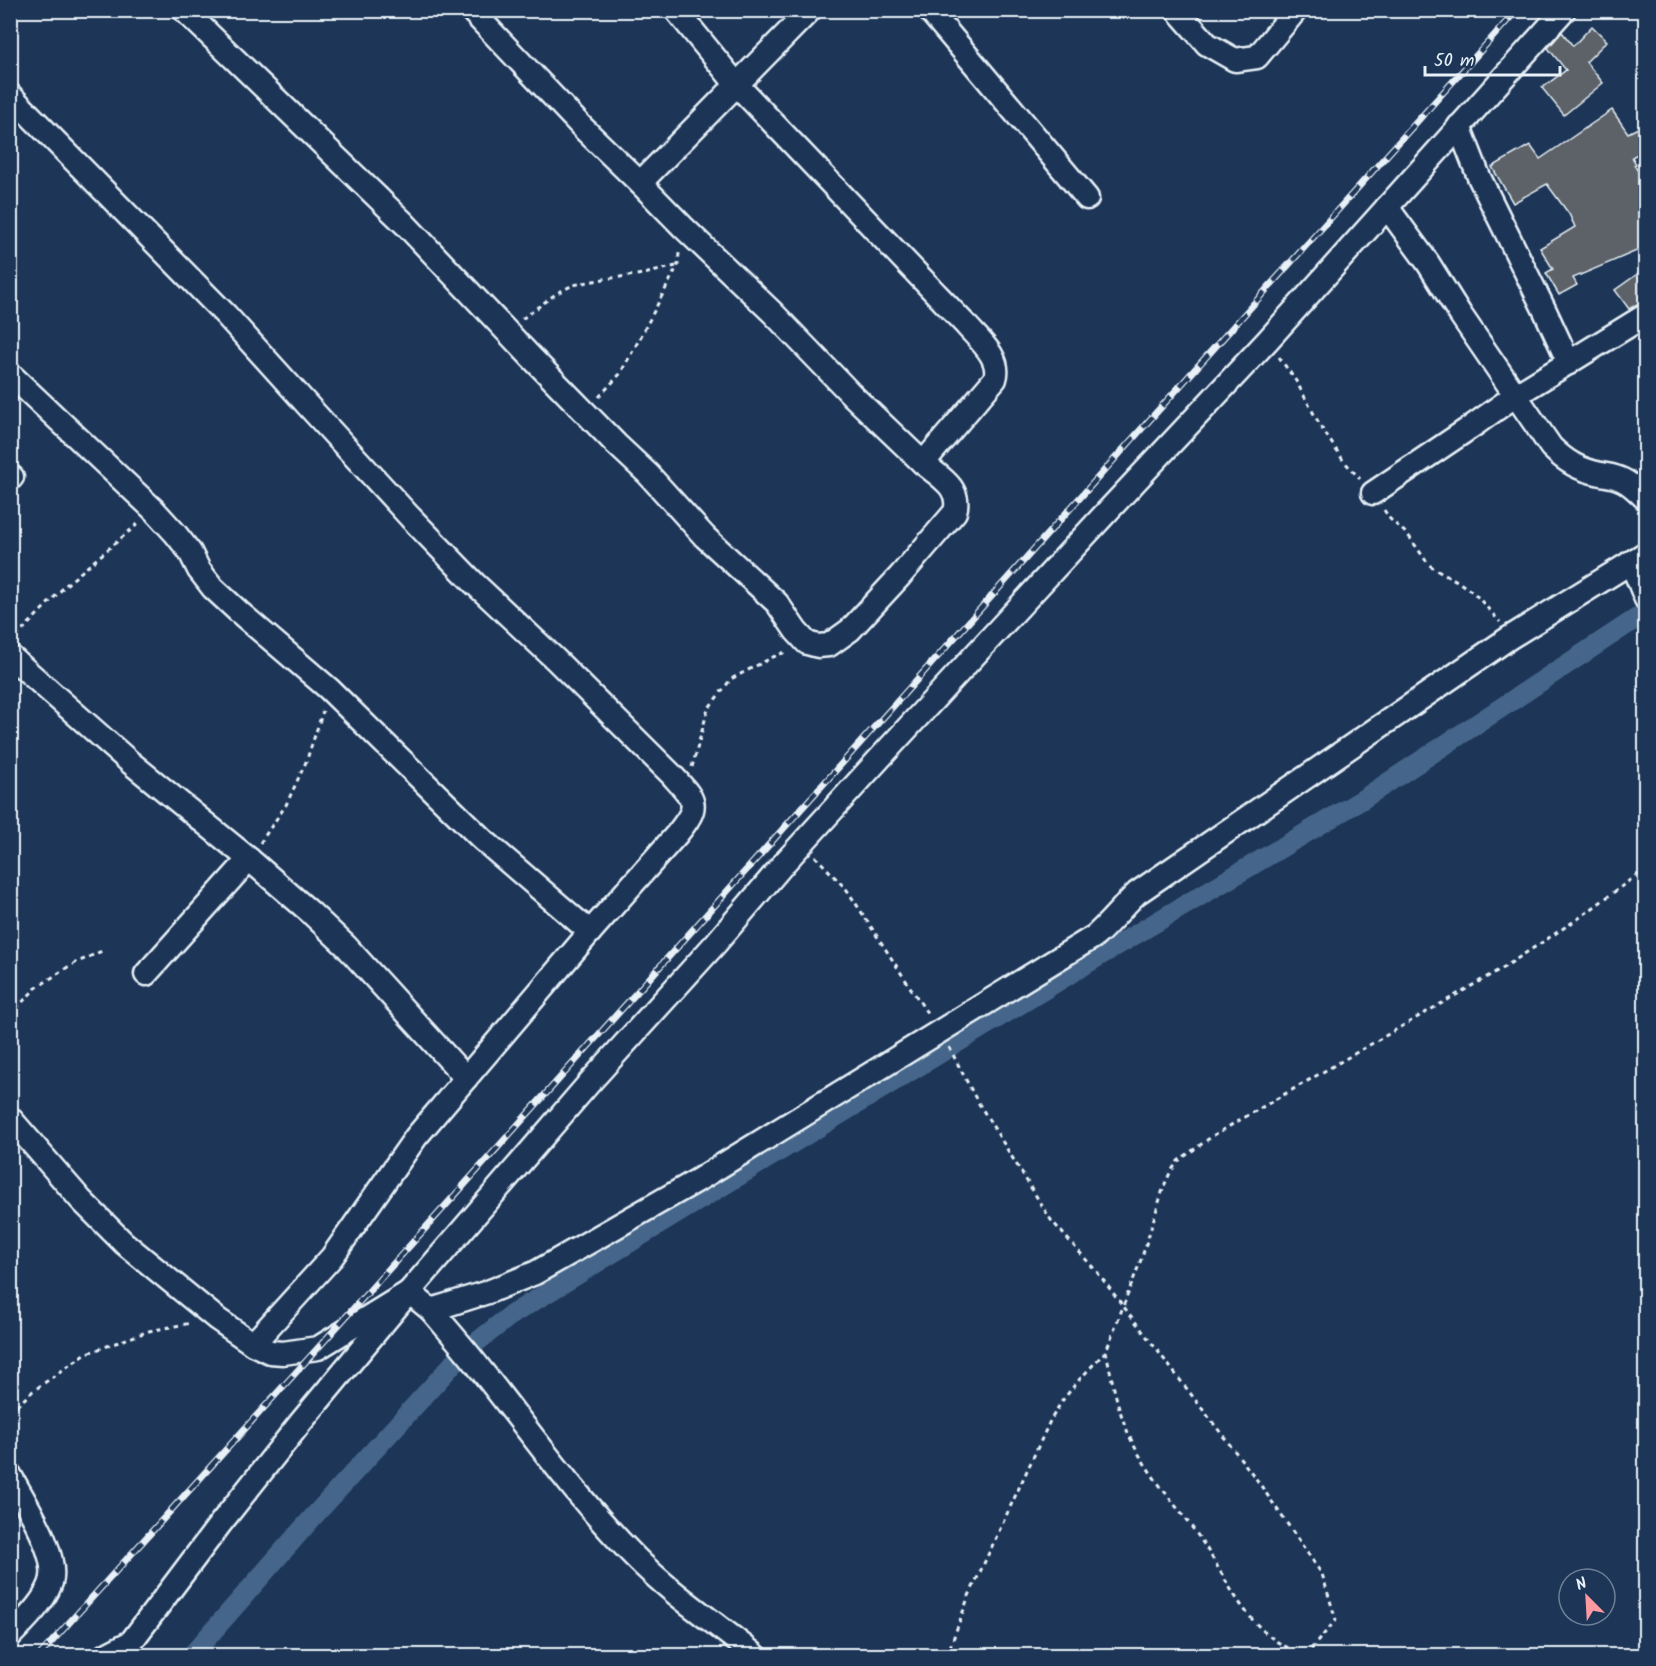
<svg xmlns="http://www.w3.org/2000/svg" width="1656" height="1666" font-family="Kalam,sans-serif">
<style>
.lines{fill:none;stroke-linecap:round;stroke-linejoin:round}
.canal{stroke:#44668a;stroke-width:20}
.building{fill:#5b6267;stroke:#e8f1f8;stroke-width:1.5}
.street-casing{stroke:#e8f1f8;stroke-width:27}
.path{stroke:#e8f1f8;stroke-width:3;stroke-dasharray:4.5 4.5;stroke-linecap:butt}
.street{stroke:#1d3557;stroke-width:22}
.rail-casing{stroke:#e8f1f8;stroke-width:7}
.rail{stroke:#1d3557;stroke-width:4.5;stroke-dasharray:14;stroke-linecap:butt}
</style>
<rect width="100%" height="100%" fill="#1d3557"/>
<filter id="ink" filterUnits="userSpaceOnUse"><feTurbulence type="fractalNoise" baseFrequency=".0167" numOctaves="2"/><feDisplacementMap in="SourceGraphic" scale="12" xChannelSelector="R" yChannelSelector="G"/><feConvolveMatrix kernelMatrix="1 2 1 2 8 2 1 2 1" color-interpolation-filters="sRGB"/></filter>
<g filter="url(#ink)">
<g class="lines">
<!-- canal -->
<polyline class="canal" points="191,1656 313,1517 463,1353 511,1315 1101,955 1363,799 1646,612"/>
</g>
<!-- building -->
<g class="building">
<polygon points="1592,26 1607,41 1586,62 1603,83 1564,115 1542,88 1566,70 1548,48 1562,32 1573,46"/>
<polygon points="1612,110 1628,133 1640,127 1646,134 1646,149 1632,157 1636,164 1634,165 1646,183 1646,247 1573,278 1577,285 1559,295 1546,273 1553,269 1540,248 1575,227 1569,214 1547,184 1513,203 1492,167 1530,145 1540,159"/>
<polygon points="1646,268 1646,299 1629,309 1615,290"/>
</g>
<g class="lines">
<!-- street casing -->
<g class="street-casing">
<g id="street">
<path d="M184,10l221,214 127,134 84,86 32,30 57,63 72,66 19,28 11,12 11,3 11,-1 21,-15 50,-54 55,-64c7,-24 -15,-35 -32,-49l72,-84c7,-21 -17,-40 -29,-54l-229,-240 -61,-75"/>
<polyline points="471,10 584,129 640,183 683,227 773,313 852,395 923,463"/>
<polyline points="929,10 1087,198"/>
<polyline points="1177,10 1207,44 1235,60 1257,57 1296,10"/>
<path d="M10,95l216,220 85,94 99,108 64,66 81,76 117,116c24,27 29,29 5,59l-87,98 -174,205 -84,120 -79,87"/>
<polyline points="1459,126 1479,177 1545,311 1569,363"/>
<polyline points="640,183 810,10"/>
<path d="M1387,207l41,56 32,51 91,133c15,15 29,23 50,27 4,1 9,1 14,3 12,3 22,13 31,22"/>
<polyline points="10,374 154,510 175,533 190,552 199,570 213,588 239,612 329,689 482,839 590,932"/>
<polyline points="10,479 12,477"/>
<polyline points="1373,493 1474,425 1516,395 1646,315"/>
<polyline points="1631,562 1646,599"/>
<polyline points="10,656 131,763 249,859 310,912 346,946 466,1078"/>
<polyline points="146,974 249,859"/>
<path d="M10,1118l71,82 43,43 93,76 36,25 17,8 13,1 35,-5 91,-56 22,18 57,-18 47,-19 163,-93 397,-244c15,-13 27,-29 42,-43l372,-255 137,-85"/>
<path d="M431,1310c17,20 34,39 50,60 50,63 97,130 154,187 36,37 81,66 121,99"/>
<path d="M10,1475c14,26 52,83 40,110 -8,20 -26,36 -40,51"/>
<polyline points="104,1656 131,1642 220,1524 301,1422 409,1292 590,1082 716,943 785,862 890,747 1103,516 1267,341 1564,10"/>
</g>
</g>
<!-- path -->
<g class="path">
<polyline points="522,319 557,293 573,285 604,279 644,274 676,266"/>
<polyline points="1279,357 1296,381 1321,427 1343,460 1360,479"/>
<polyline points="599,397 620,374 640,338 678,265 679,253"/>
<polyline points="1384,510 1390,519 1408,535 1429,565 1457,581 1474,593 1500,622"/>
<polyline points="16,637 67,584 139,523"/>
<polyline points="692,767 708,709 731,679 773,657 788,651"/>
<polyline points="260,843 286,805 306,762 323,711"/>
<polyline points="815,856 847,890 929,1016"/>
<polyline points="10,1015 36,988 71,965 102,951"/>
<polyline points="949,1047 976,1099 1051,1220 1097,1272 1257,1480 1322,1574 1336,1620 1305,1656"/>
<path d="M1106,1351c6,29 11,57 23,84 17,38 46,68 70,102 23,33 39,75 72,100 8,7 18,11 28,16l2,3"/>
<polyline points="10,1412 33,1391 85,1354 149,1331 191,1323"/>
<polyline points="775,1651 793,1656"/>
<polyline points="947,1656 968,1598 1050,1421 1062,1401 1078,1381 1106,1351 1142,1257 1164,1186 1170,1173 1178,1161 1214,1135 1506,966 1582,916 1646,868"/>
</g>
<!-- street -->
<use href="#street" class="street"/>
<!-- rail casing -->
<g class="rail-casing">
<polyline id="rail" points="39,1656 318,1348 1517,10"/>
</g>
<!-- rail -->
<use href="#rail" class="rail"/>
</g>
</g>
<!-- margin -->
<rect width="1656" height="1666" fill="none" stroke="#1d3557" stroke-width="36"/>
<rect x="18" y="18" width="1620" height="1630" fill="none" stroke="#e8f1f8" stroke-width="2" filter="url(#ink)"/>
<!-- north arrow -->
<g transform="translate(1587 1597) rotate(336)"><circle r="28" fill="#1d3557" stroke="#6e8097" stroke-width="1.5"/>
<path d="M0-4.5L10 22L0 15L-10 22Z" fill="#ff9aa2"/>
<text y="-9" font-size="16" font-weight="bold" text-anchor="middle" fill="#e8f1f8">N</text>
</g>
<!-- scale -->
<path d="M1425 66v9h135v-9" fill="none" stroke="#e8f1f8" stroke-width="3"/>
<text x="1434" y="66" font-size="18" fill="#e8f1f8" stroke="#1d3557" stroke-width="4.5" paint-order="stroke">50 m</text>
</svg>
